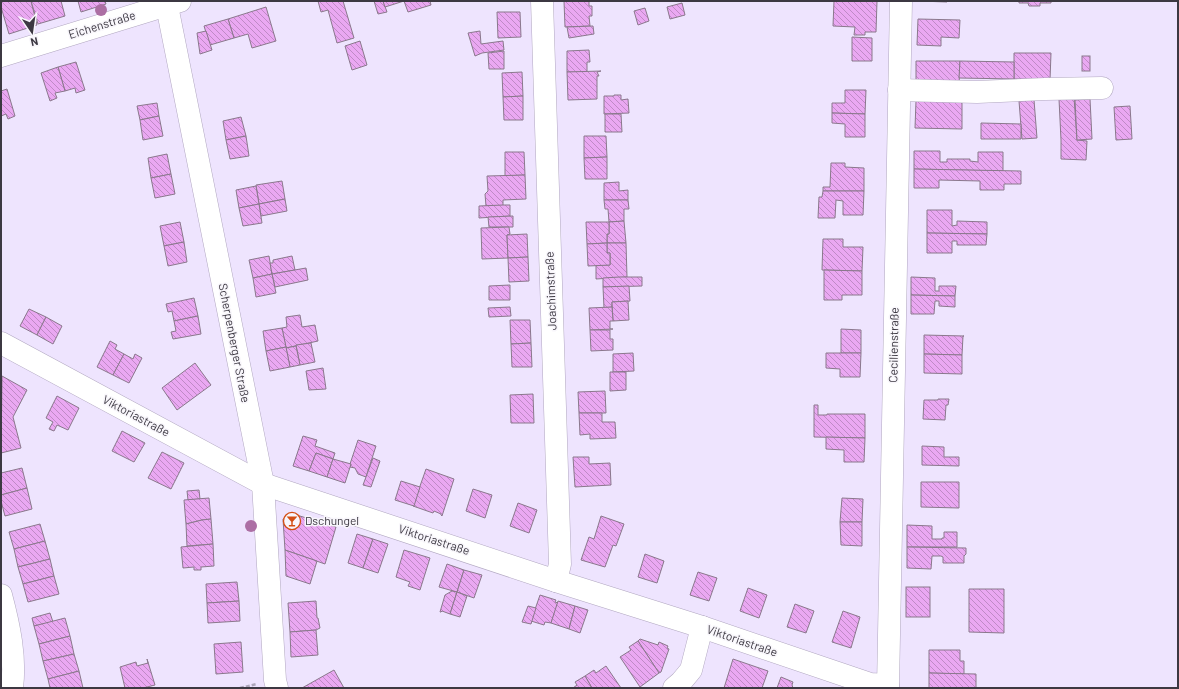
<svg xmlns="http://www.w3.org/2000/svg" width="1179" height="689" font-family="Barlow,sans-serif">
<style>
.building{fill:url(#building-back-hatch);stroke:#8a788c}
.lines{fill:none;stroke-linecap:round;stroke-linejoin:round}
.minor-casing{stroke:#b1a7c0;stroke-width:23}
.path{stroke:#ada6ba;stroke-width:2.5;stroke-dasharray:4 2;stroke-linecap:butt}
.minor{stroke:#fff;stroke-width:22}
.tree{fill:#ac6fa4}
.labels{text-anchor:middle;stroke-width:3;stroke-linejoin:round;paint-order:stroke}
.street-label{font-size:12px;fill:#3c3842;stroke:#f8f6fb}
.poi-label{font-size:12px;fill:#3c3842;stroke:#f8f6fb;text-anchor:start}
</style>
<defs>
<pattern id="building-back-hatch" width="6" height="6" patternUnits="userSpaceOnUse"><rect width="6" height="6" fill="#eaa8f2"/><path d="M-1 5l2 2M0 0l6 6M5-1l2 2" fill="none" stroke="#bf8ac6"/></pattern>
</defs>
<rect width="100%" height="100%" fill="#eee4fe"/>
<!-- building -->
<g class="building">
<polygon points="1,1 31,1 37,25 9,34 1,7"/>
<polygon points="31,1 61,1 65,16 38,24"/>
<polygon points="78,1 105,1 106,4 81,12"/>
<polygon points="318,1 343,1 354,38 337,43 328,10 321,12"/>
<polygon points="374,1 383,1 387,12 378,14"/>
<polygon points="383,1 404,1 385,7"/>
<polygon points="404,1 430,1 431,5 408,12"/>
<polygon points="564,1 589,1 589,6 592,6 592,16 589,16 590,26 565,27"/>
<polygon points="834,1 877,1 876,32 865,32 865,35 854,35 855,27 833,26"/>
<polygon points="919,1 947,1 947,2"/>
<polygon points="1019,1 1051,1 1051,3 1040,3 1040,6 1029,6 1028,3 1019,3"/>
<polygon points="682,3 685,15 670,19 667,7"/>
<polygon points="266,7 276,41 252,48 248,34 234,38 228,19"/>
<polygon points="645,8 649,21 638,25 634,11"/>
<polygon points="497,12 520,12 521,37 498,38"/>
<polygon points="228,19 234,38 210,45 204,26"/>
<polygon points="918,19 960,20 959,38 941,37 941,46 917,45"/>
<polygon points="593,26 594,34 569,38 567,27"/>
<polygon points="206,31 212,50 200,54 197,33"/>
<polygon points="480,31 481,44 503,41 504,50 482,53 475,56 468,33"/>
<polygon points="852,37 872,38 872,61 852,61"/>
<polygon points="360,41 367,65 352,70 345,46"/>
<polygon points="589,50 590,62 587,62 587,72 567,72 567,51"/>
<polygon points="504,51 504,69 489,69 488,53"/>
<polygon points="1014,53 1051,53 1050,80 1014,79"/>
<rect x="1082" y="56" width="8" height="15"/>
<polygon points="916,61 960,61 959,85 916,84"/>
<polygon points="960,61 1014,62 1014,79 959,78"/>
<polygon points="76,62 85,90 76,93 75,88 65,91 58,67"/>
<polygon points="58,67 65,91 55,93 57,98 50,101 41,73"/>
<polygon points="601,71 597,72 599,76 597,76 597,99 568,100 567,72"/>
<polygon points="522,72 523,96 503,97 502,73"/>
<polygon points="7,89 15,116 8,119 6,114 1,116 1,91"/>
<polygon points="845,90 866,90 865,114 832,113 832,103 845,103"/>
<polygon points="614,95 621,95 621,100 628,99 629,113 604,114 604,96 614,96"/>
<polygon points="523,96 523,120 504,120 503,97"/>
<polygon points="1074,97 1077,140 1087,141 1086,160 1061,159 1061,140 1059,99"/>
<polygon points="1090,99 1092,139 1077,140 1075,100"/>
<polygon points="1034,100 1037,138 1022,139 1019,101"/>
<polygon points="916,101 962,102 962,129 915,128"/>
<polygon points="157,103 159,116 140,120 137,106"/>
<polygon points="1130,106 1132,139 1116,140 1114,107"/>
<polygon points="832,113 865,114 865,137 845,137 845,124 832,123"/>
<polygon points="605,114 621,114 622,132 605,132"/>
<polygon points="159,116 163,136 143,140 140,120"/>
<polygon points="241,117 246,136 226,140 223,121"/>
<polygon points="981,123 1021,124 1021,139 981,139"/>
<polygon points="246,136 249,156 230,159 226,140"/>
<polygon points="584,136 606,136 607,157 584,158"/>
<polygon points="914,151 940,151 940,162 947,162 947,159 970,159 970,161 978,162 978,152 1003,152 1003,171 914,169"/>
<polygon points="505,152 524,152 525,175 505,176"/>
<polygon points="167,154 171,174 151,178 148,158"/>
<polygon points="607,157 607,179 585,179 584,158"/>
<polygon points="831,163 845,163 845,167 864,168 864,191 823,191 823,187 830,187"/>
<polygon points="914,169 1021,171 1021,184 1004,184 1004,190 980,190 980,181 939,180 939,188 914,188"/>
<polygon points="171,174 175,194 155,198 151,178"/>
<polygon points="525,175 526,199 503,200 503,206 486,206 485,194 488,191 487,176"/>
<polygon points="282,181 285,199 259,204 256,185"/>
<polygon points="619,182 619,191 628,190 628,200 604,200 604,183"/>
<polygon points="256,186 259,204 239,208 236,190"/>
<polygon points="823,191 864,191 863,215 843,215 843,201 836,200 835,218 818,218 819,197 822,197"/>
<polygon points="285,199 287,211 261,216 259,204"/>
<polygon points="604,200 628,200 629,209 624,209 624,221 609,222 608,209 605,209"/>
<polygon points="259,204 262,223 243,226 239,208"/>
<polygon points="503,205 510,205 510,216 479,218 479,206"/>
<polygon points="927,210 952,210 952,226 957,225 957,221 987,222 987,234 927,233"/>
<polygon points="513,216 513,227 489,227 488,217"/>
<polygon points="624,221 626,243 607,243 607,234 609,234 609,222"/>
<polygon points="180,222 184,242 164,246 160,226"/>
<polygon points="586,222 609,222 609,234 607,234 607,243 587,244"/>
<polygon points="509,227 510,234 507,235 508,258 482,259 481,228"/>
<polygon points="927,233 987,234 986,245 957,245 957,241 952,241 952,253 927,253"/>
<polygon points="527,234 528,257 508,258 507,235"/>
<polygon points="823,239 843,239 843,247 863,247 862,271 822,270"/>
<polygon points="184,242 187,262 168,266 164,246"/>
<polygon points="607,243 626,243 627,277 596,279 596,265 610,265 610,253 607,253"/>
<polygon points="607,243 607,253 610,253 610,265 588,266 587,244"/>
<polygon points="269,256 272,274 253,278 249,260"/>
<polygon points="292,256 295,270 272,274 270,263 273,263 273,260"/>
<polygon points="528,257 529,281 509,282 508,258"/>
<polygon points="306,268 308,280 275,287 272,274"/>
<polygon points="824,270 862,271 862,295 842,295 842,300 824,300"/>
<polygon points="272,274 276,293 256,297 253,278"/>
<polygon points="619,277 642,277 642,286 603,287 603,278"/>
<polygon points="911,277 935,278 935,291 939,291 939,286 956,286 955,296 911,295"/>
<polygon points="510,285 510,300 489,300 489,286"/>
<polygon points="629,286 630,301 612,302 612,307 604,308 603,287"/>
<polygon points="911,295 955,296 955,307 939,306 939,301 935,301 934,314 911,314"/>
<polygon points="194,298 198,316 174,321 172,311 168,312 166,304"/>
<polygon points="628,301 629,320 613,321 612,302"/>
<polygon points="510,307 511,316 489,317 488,308"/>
<polygon points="612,307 613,321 610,321 610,329 613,329 590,330 589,308"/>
<polygon points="29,309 46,317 37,335 20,326"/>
<polygon points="300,315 302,327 315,325 318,341 286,348 282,328 287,327 286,317"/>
<polygon points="198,316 201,334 173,339 171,332 176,331 174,321"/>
<polygon points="46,317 62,326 53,344 37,335"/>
<polygon points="510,320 530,320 531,343 511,344"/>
<polygon points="282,328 286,347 266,351 263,331"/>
<polygon points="841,329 861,330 861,353 841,353"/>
<polygon points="590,330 610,330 610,339 613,339 613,350 591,351"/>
<polygon points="924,335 964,336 963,336 962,355 924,354"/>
<polygon points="110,341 117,345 115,349 124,354 113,375 97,367"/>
<polygon points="311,343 315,362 300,365 296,345"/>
<polygon points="531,343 532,367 512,367 511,344"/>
<polygon points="296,346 300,365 290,367 286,348"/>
<polygon points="286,347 290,367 270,371 266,351"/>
<polygon points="633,353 634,371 613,372 613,354"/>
<polygon points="826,353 861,353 860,377 840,377 840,369 826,368"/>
<polygon points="124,354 133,359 135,354 142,358 129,383 113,375"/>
<polygon points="924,354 962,355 962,374 924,373"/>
<polygon points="195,363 211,385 177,410 162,388"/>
<polygon points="323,368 326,389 309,390 306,371"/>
<polygon points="610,372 626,372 626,390 610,391"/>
<polygon points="2,376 27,390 13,417 21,448 1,453"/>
<polygon points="605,391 606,413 579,413 578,392"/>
<polygon points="533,394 534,423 511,423 510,395"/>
<polygon points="57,396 79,408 68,430 57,425 54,431 49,429 53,422 46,418"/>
<polygon points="938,399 949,399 948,405 946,405 945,420 923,419 924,400 938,400"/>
<polygon points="814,405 818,405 818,415 827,415 827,414 865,414 865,438 814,437"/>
<polygon points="579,413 602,413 602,422 615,422 616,438 590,439 590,434 580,435"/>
<polygon points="122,431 145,443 134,462 112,451"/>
<polygon points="303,436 317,440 315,446 335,453 333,459 316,453 309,471 293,466"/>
<polygon points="826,437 865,438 864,462 844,462 844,450 826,449"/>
<polygon points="358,440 376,446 366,477 358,474 355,468 350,467 351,464 350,464"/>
<polygon points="922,446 944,447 944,457 959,457 959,466 922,465"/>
<polygon points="162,452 184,463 171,489 148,478"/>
<polygon points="316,453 333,459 327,477 309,471"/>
<polygon points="573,457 589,457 589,464 610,463 611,485 575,487"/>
<polygon points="373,458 380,461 371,487 363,485"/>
<polygon points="333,459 351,464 345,483 327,477"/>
<polygon points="22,468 27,488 1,495 1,473"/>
<polygon points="426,469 454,479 442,516 441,515 441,514 434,511 433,513 413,506"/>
<polygon points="401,481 420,487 414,506 395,500"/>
<polygon points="921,482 959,482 959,508 921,507"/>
<polygon points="27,488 32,509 5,516 1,501 1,495"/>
<polygon points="473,489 492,495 485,518 466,511"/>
<polygon points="199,490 200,499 188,500 187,491"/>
<polygon points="209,498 211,519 202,520 186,524 184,500"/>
<polygon points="842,498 863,499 862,522 840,522"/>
<polygon points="518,503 537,510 529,533 510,526"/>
<polygon points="290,513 336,527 325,564 285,550 283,519"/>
<polygon points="601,516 624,524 616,546 613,545 605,567 581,560 589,537 594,539"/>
<polygon points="211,519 213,544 187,546 186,524 202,520"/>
<polygon points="840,522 862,522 862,546 841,545"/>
<polygon points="40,524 45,541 14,549 9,532"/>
<polygon points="907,525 932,526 932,539 942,539 942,538 944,538 944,532 957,532 957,547 907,547"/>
<polygon points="357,534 373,539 363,568 348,563"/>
<polygon points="373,539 388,544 378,573 363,568"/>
<polygon points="45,541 50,559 18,567 14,549"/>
<polygon points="213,544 214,566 201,567 201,570 194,570 194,567 183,568 181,547"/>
<polygon points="907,547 966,548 966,554 964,556 964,563 943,563 943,557 941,556 932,556 931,569 907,568"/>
<polygon points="285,550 317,561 310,584 286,576"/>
<polygon points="404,550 430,558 420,590 408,586 410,582 396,577"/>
<polygon points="645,554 664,561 657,583 638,577"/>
<polygon points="50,559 54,576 23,584 18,567"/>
<polygon points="447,564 464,570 457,592 439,587"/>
<polygon points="464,570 482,575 474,598 457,592"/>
<polygon points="698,572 717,578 709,601 690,595"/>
<polygon points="54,576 59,594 28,602 23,584"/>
<polygon points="237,582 239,601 207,603 206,584"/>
<rect x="906" y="587" width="24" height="30"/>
<polygon points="748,588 767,595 759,618 740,611"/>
<polygon points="969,589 1004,589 1004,633 969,632"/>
<polygon points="452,591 457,592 450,614 442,611 441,612 440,612 445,595"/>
<polygon points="457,592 467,596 460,617 450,614"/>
<polygon points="540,595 556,600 555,602 558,603 551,623 545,622 544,625 531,621"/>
<polygon points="239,601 240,621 208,623 207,603"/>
<polygon points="316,601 317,618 318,618 320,628 316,630 290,632 288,603"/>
<polygon points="558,601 575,606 569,629 551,623"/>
<polygon points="795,604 814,611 806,633 787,627"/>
<polygon points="528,606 536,608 531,624 522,622"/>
<polygon points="575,606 588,610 580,633 569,629"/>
<polygon points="843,611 860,617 851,648 832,642"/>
<polygon points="50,613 53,622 34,626 32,618"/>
<polygon points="65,618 70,636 39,644 34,626"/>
<polygon points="316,630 318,655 291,657 290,632"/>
<polygon points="70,636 74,654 43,661 39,644"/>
<polygon points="640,639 658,645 659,642 668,646 667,648 669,649 661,672 659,673 638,641"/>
<polygon points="638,641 659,673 640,687 620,657 631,650 629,647"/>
<polygon points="241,642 243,672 216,674 214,644"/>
<polygon points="929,650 960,650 960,661 964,661 964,674 929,673"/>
<polygon points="74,654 79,671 48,679 43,661"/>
<polygon points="147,659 155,685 143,688 125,688 120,667 136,662 137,666 148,663"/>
<polygon points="733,659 768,671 762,688 724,688"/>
<polygon points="606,666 621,688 592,688 585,676 594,670 596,673"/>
<polygon points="334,670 344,688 302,688"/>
<polygon points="79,671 83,688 50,688 48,679"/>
<polygon points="929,673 976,674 976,688 929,688"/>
<polygon points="585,676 592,688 573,688 577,685 575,682"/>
<polygon points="781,677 793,682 792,685 793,688 777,688"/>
</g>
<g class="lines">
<!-- minor casing -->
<g class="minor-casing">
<g id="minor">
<polyline points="166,1 263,484 275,680 277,688"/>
<polyline points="542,1 560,564 556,581"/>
<polyline points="1,56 180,1"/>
<polyline points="899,90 977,92 1045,89 1102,88"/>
<polyline points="1,343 263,484 556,581 702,627 870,684 888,685"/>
<path d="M1,595c8,30 15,62 11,93"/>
<polyline points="674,688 681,682 691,670 702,627"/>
<polyline points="888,688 901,1"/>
</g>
</g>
<!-- path -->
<polyline class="path" points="240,688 257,684"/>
<!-- minor -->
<use href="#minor" class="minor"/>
</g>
<!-- trees -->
<g class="tree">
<circle cx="101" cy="10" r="6"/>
<circle cx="251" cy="526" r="6"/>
</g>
<!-- icons -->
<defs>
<g id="bar-ring" transform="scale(0.9)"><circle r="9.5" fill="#f8f6fb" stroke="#d44e13" stroke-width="1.5"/><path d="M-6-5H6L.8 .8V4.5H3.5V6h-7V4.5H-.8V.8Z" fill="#d44e13"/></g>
</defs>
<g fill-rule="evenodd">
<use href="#bar-ring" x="292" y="521"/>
</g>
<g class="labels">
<!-- street labels -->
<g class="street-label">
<text transform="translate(102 25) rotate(-17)" y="4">Eichenstraße</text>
<text transform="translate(551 291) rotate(-92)" y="4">Joachimstraße</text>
<text transform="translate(234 343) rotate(79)" y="4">Scherpenberger Straße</text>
<text transform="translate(894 345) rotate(-89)" y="4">Cecilienstraße</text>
<text transform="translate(136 416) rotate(28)" y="4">Viktoriastraße</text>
<text transform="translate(434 540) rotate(18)" y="4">Viktoriastraße</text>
<text transform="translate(742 641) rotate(19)" y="4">Viktoriastraße</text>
</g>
<!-- poi labels -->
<g class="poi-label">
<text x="305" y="525">Dschungel</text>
</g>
</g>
<!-- border -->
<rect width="1179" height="689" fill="none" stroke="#3c3842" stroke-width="4"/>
<!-- north arrow -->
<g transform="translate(32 32) rotate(167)" stroke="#f8f6fb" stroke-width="3" paint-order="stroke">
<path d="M0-3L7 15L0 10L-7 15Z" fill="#3c3842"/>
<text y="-6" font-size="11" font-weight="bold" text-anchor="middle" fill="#3c3842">N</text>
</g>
</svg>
